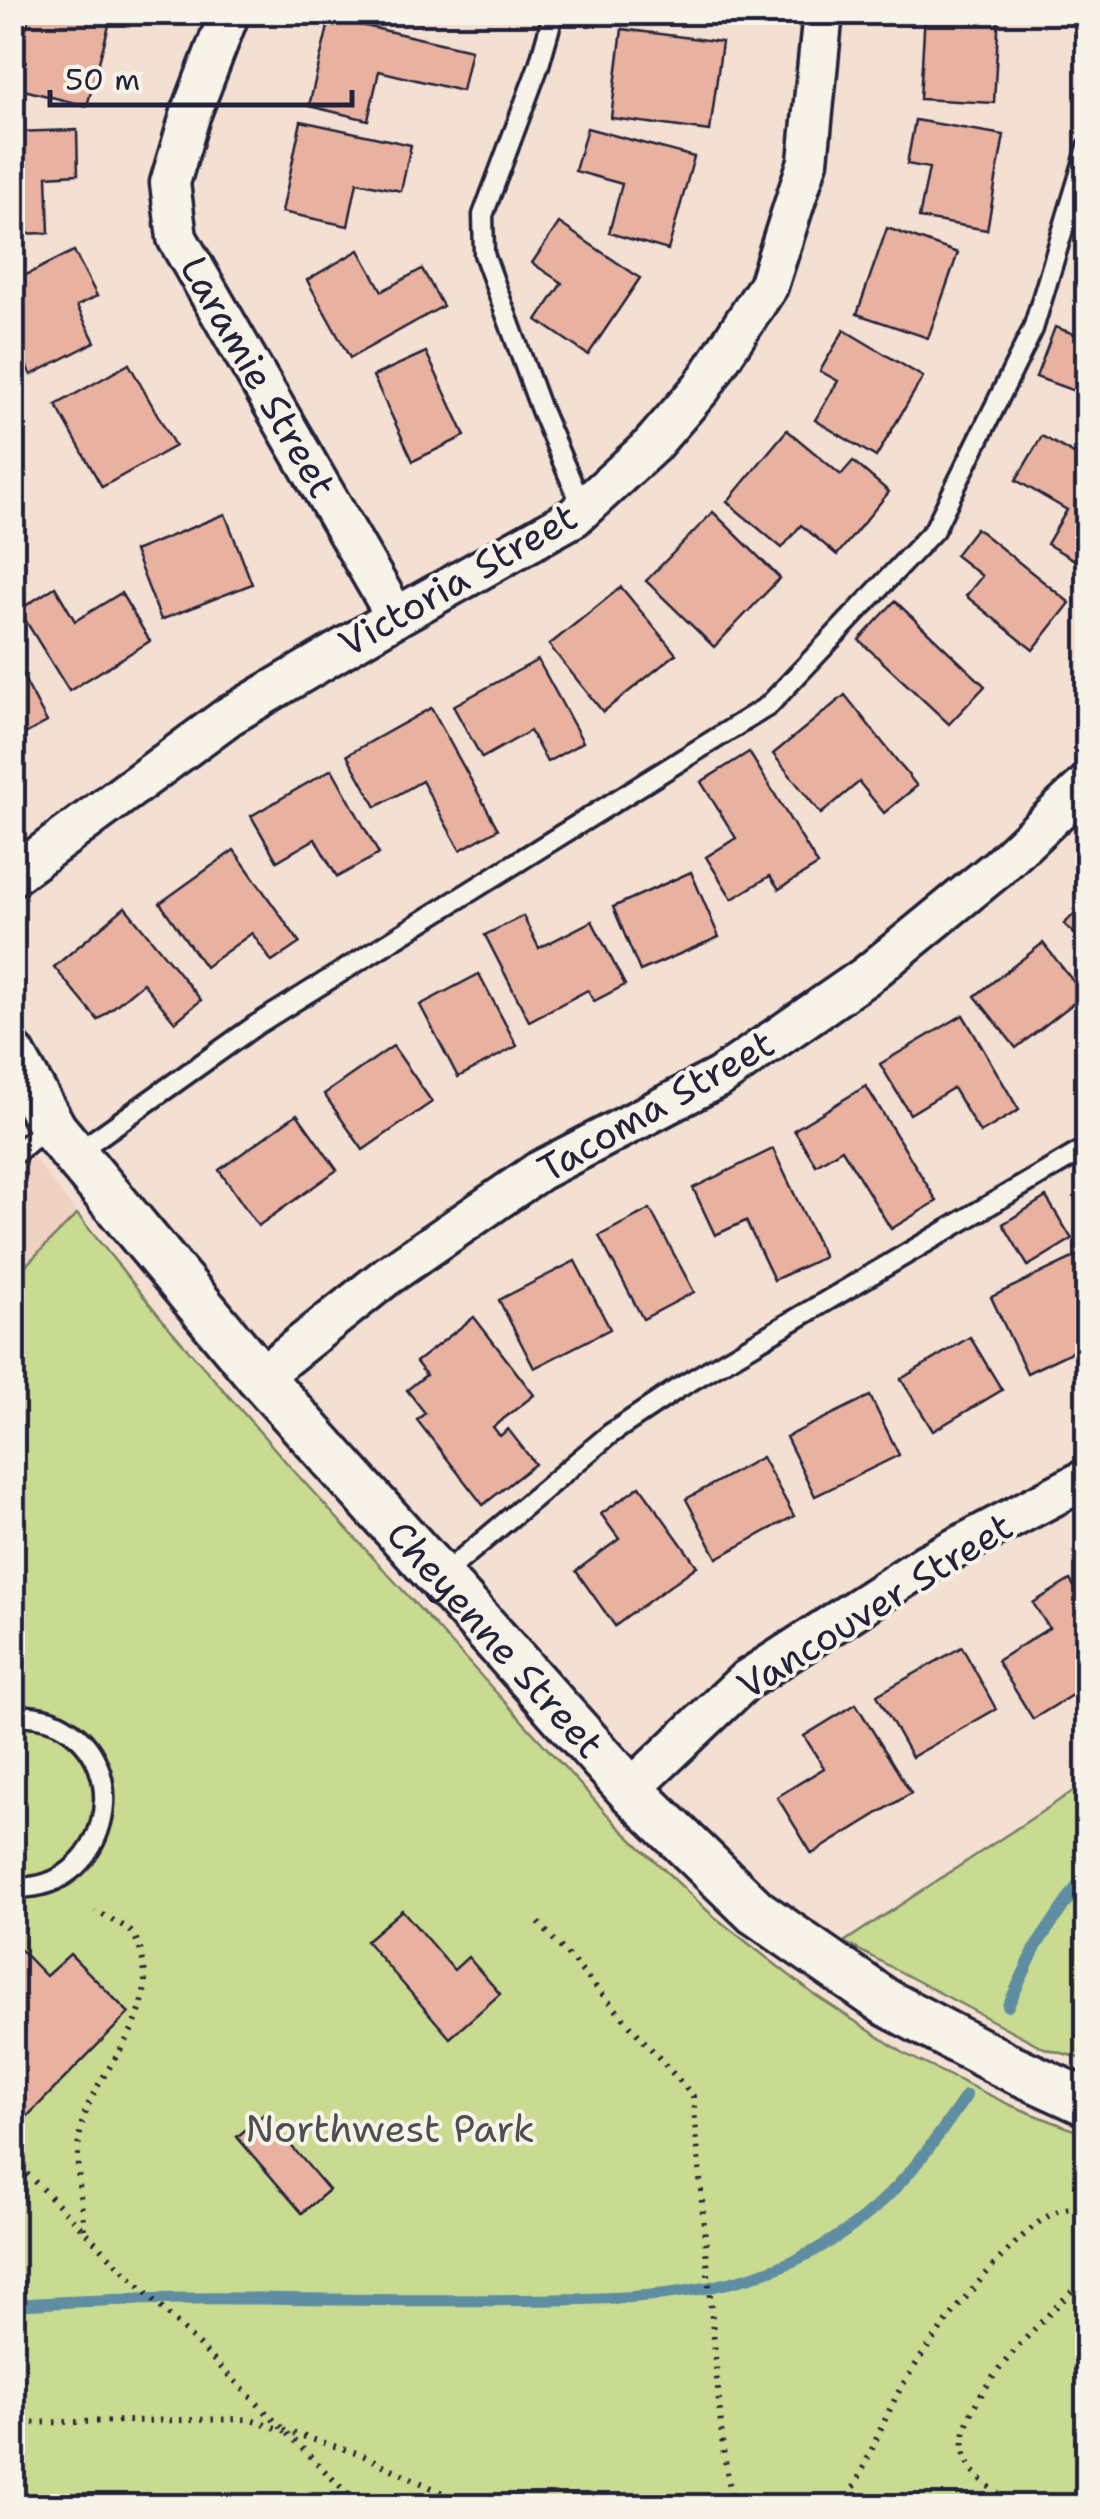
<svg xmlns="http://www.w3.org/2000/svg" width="1100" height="2519" font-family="'Shantell Sans',sans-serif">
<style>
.built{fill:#f0d2c3}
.green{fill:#c9db90;stroke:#767e66;stroke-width:2.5}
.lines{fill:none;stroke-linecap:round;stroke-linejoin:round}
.stream{stroke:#5f8ea2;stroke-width:12}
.building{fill:#e9b2a0;stroke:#22223b;stroke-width:2.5}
.service-casing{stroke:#22223b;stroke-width:25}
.minor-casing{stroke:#22223b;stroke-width:45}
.tertiary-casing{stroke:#22223b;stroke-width:52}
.path{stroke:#22223b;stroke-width:6;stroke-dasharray:2.5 8;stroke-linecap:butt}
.service{stroke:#f7f3e8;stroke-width:18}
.minor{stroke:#f7f3e8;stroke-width:38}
.tertiary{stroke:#f7f3e8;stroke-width:45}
.labels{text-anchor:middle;stroke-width:8;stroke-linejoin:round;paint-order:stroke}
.street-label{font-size:38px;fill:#22223b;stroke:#f7f3e8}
.park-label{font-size:38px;fill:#4c5050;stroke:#f7f3e8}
</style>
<rect width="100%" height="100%" fill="#f3e0d2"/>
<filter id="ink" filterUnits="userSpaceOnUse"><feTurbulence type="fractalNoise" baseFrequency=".01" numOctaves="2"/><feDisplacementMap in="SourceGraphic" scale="20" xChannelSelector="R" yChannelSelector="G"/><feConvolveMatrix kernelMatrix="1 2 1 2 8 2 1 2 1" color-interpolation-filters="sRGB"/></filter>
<g filter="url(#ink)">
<!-- built -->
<polygon class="built" points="12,1129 77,1214 13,1278 12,1278"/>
<!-- green -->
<g class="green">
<polygon points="77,1214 166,1324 293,1470 618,1826 712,1915 812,1993 905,2054 1010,2105 1087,2135 1087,2506 13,2506 13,1278"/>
<polygon points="1087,1782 1087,2060 1044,2048 844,1942"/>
</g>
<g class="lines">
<!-- stream -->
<g class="stream">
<polyline points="1008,2006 1037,1945 1088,1870"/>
<path d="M12,2305c91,-6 182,-8 273,-6 75,1 151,2 227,1 109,-1 226,1 322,-61 58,-37 94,-87 132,-143"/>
</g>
</g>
<!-- building -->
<g class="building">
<polygon points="30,12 91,12 111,18 87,106 12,87"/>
<polygon points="925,12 999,12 994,103 920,99"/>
<polygon points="330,18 471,50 462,91 379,71 368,120 309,106"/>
<polygon points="622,29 722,42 710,131 611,118"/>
<polygon points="915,120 1004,135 987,230 919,218 929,168 907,164"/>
<polygon points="301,121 411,145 401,191 357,182 348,226 282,212"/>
<polygon points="587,128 694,157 668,250 609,233 622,184 575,171"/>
<polygon points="77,130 78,174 47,176 49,233 12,234 12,132"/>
<polygon points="559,223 640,278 588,355 537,320 562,283 532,263"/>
<polygon points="887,228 958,253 928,338 857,314"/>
<polygon points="359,250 382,291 422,269 443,306 350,358 307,280"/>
<polygon points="74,251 97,296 77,306 95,342 31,375 12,338 12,282"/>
<polygon points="1055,327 1088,339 1088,396 1036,377"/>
<polygon points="844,330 923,377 876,457 815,420 838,381 820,371"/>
<polygon points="426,352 465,436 413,461 373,376"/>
<polygon points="129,364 175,446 102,487 56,405"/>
<polygon points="787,430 841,475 853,461 889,492 837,555 801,525 782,548 727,502"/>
<polygon points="1042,436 1088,462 1085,566 1047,544 1067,510 1016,480"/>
<polygon points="713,512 780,578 714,647 646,581"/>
<polygon points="225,514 252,584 161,620 134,551"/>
<polygon points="976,528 1070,603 1033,650 966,596 982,576 955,555"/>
<polygon points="55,587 75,621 121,593 150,641 69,691 19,610"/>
<polygon points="621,587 676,654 603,712 549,645"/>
<polygon points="895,601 985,686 949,724 859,640"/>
<polygon points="538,660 583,742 547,762 530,731 482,758 453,706"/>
<polygon points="15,662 47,722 12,741 12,664"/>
<polygon points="845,695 917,786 884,813 859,782 821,814 773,754"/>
<polygon points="431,708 498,829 460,850 422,781 376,807 347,755"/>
<polygon points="749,752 818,865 779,889 770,876 732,899 706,857 736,838 701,782"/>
<polygon points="332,769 379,854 337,877 315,839 277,861 251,816"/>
<polygon points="234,850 300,943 272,962 252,933 205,967 160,903"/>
<polygon points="691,872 719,937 640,971 613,907"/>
<polygon points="1088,900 1088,947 1064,924"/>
<polygon points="125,907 201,1000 175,1022 143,983 98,1020 54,967"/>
<polygon points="523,916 539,948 592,921 625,985 594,1001 588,990 529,1021 485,935"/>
<polygon points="1043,943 1084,995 1016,1048 975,996"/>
<polygon points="479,974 517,1046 458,1077 420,1005"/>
<polygon points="963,1015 1019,1110 980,1133 953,1088 910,1114 880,1064"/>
<polygon points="393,1046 432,1102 363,1150 324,1094"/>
<polygon points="866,1086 937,1201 891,1229 842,1149 816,1165 794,1130"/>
<polygon points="297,1114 337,1170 258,1226 219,1170"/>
<polygon points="773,1149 824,1257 774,1280 746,1221 715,1235 693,1188"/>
<polygon points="1046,1197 1072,1239 1028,1266 1003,1224"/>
<polygon points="650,1209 694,1292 643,1319 599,1236"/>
<polygon points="1081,1254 1088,1268 1088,1344 1027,1373 991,1297"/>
<polygon points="575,1261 610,1329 534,1368 499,1300"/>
<polygon points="474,1317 534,1395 493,1427 500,1436 508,1429 535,1464 483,1505 417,1420 425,1413 407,1390 426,1375 416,1362"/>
<polygon points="970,1337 1002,1390 933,1431 901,1379"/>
<polygon points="870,1396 899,1455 815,1496 786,1437"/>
<polygon points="762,1457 794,1516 717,1558 686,1499"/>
<polygon points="640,1486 697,1566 615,1626 576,1571 619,1539 601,1514"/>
<polygon points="1070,1580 1088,1608 1088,1685 1033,1719 997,1661 1049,1628 1033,1603"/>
<polygon points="962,1647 996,1709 912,1757 877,1695"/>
<polygon points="856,1704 911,1793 812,1854 777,1797 824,1768 804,1736"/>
<polygon points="402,1910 454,1970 468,1957 500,1994 450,2038 366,1941"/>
<polygon points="12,1941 46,1976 70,1954 129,2013 12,2132"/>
<polygon points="264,2114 329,2190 302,2213 237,2137"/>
</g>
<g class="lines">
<!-- service casing -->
<g class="service-casing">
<g id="service">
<polyline points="554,12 539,65 483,215 484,254 541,410 583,509"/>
<polyline points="76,1153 256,1025 768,706 934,530 1033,329 1088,147"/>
<polyline points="12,1156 50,1125"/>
<polyline points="440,1577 610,1434 677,1389 1088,1147"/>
<path d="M12,1715c16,1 31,1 46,8 82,41 47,173 -46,164"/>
</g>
</g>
<!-- minor casing -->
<g class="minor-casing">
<g id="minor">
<polyline points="230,12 190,116 170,183 177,238 396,617"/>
<polyline points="12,876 229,716 396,617 574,517 651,446 702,387 768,286 808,161 823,12"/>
<polyline points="260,1377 387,1276 539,1171 720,1077 866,976 998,868 1088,783"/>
<polyline points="630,1790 746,1680 927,1563 1088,1478"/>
</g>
</g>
<!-- tertiary casing -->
<g class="tertiary-casing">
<g id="tertiary">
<path id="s1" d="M12,1055l42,75 206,247 370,413 126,122 131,91 116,61 85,39"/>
</g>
</g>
<!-- path -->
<g class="path">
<polyline points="539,1923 693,2096 723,2449 733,2506"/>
<polyline points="12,2159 360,2506"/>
<path d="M84,2229c-4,-39 -12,-78 1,-116 19,-52 73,-92 57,-156 -2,-10 -6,-21 -13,-27 -10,-8 -24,-13 -34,-19"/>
<polyline points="12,2423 247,2419 360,2454 470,2506"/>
<path d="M844,2506c20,-35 34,-74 53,-111 23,-44 117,-167 161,-184 10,-4 19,-3 30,1"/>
<path d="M1016,2506c-19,-13 -48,-31 -52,-56 -8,-54 89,-138 124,-175"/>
</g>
<!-- service -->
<use href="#service" class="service"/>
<!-- minor -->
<use href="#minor" class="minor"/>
<!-- tertiary -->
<use href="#tertiary" class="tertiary"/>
</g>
</g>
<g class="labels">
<!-- street labels -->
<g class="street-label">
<text transform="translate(258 377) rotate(60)" y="13">Laramie Street</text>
<text transform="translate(458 580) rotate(-30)" y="13">Victoria Street</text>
<text transform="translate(656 1106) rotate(-30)" y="13">Tacoma Street</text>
<text transform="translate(875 1606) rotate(-32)" y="13">Vancouver Street</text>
<text dy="13" stroke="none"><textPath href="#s1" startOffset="760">Cheyenne Street</textPath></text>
</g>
<!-- park labels -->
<g class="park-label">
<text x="390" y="2142">Northwest Park</text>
</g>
</g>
<!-- margin -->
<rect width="1100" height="2519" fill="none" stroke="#f7f3e8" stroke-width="50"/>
<rect x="25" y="25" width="1050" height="2469" fill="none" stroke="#22223b" stroke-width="4" filter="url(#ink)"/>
<!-- scale -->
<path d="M50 90v15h302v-15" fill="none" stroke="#22223b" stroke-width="5"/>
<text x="65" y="90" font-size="30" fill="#22223b" stroke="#f7f3e8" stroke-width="8" paint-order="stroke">50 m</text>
</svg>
